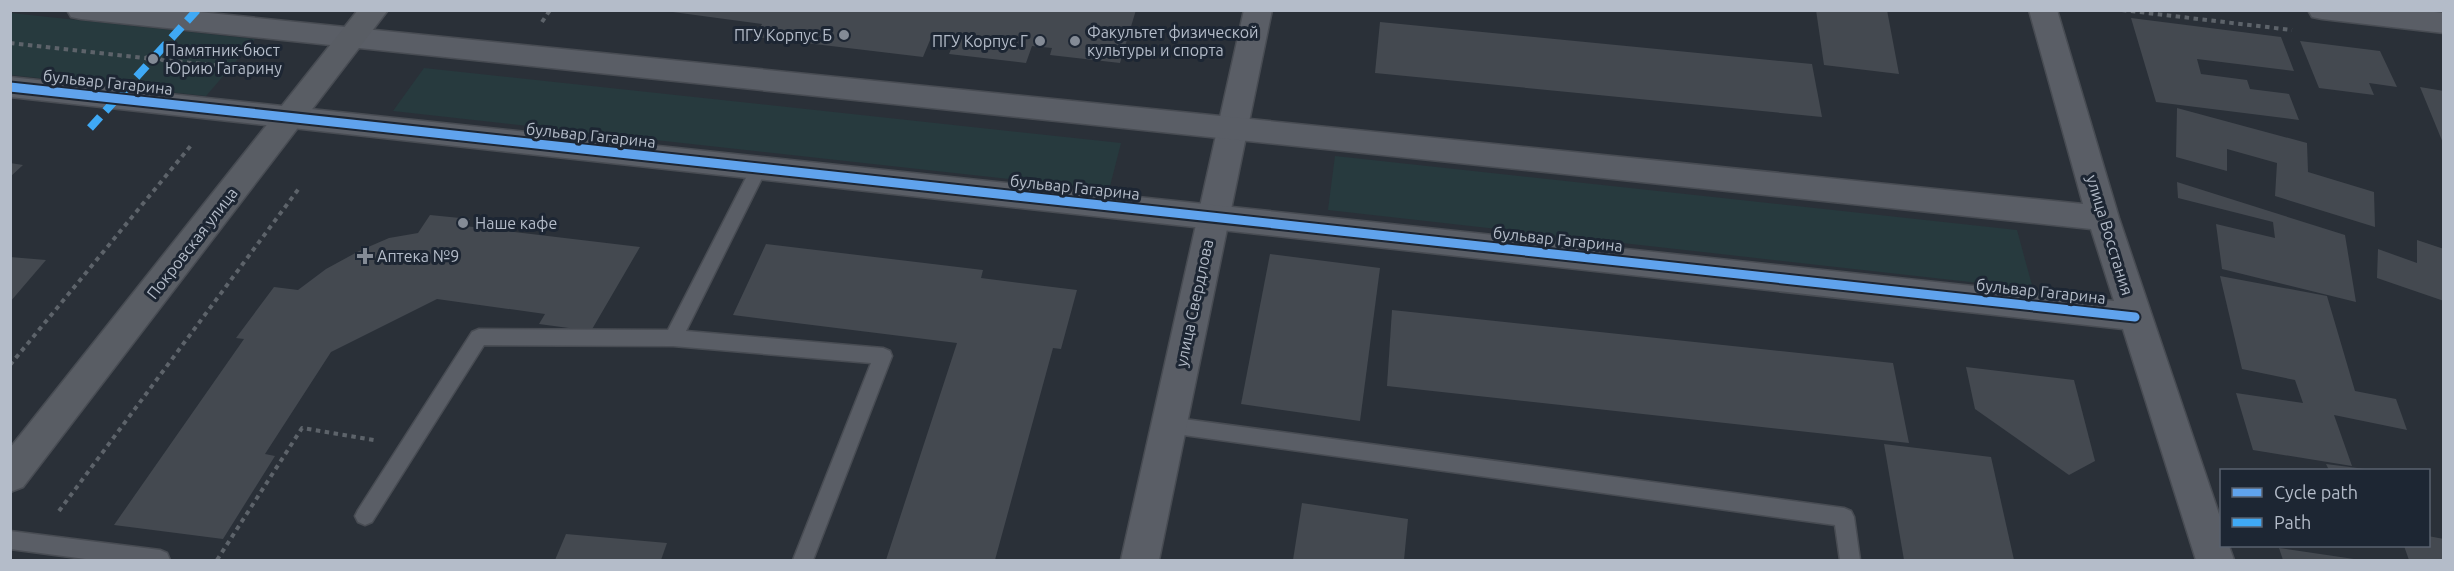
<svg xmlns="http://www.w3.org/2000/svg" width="2454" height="571" font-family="Ubuntu,sans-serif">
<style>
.green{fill:#273a3e}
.building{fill:#444950}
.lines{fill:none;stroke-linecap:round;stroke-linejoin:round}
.service-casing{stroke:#484c53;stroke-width:3}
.minor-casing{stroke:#484c53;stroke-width:3}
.tertiary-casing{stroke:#484c53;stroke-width:3}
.secondary-casing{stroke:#484c53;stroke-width:3}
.path{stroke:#5d636a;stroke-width:4;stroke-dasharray:4.5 4.5;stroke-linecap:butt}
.service{fill:#5a5e66;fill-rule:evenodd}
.minor{fill:#5a5e66;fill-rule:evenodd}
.tertiary{fill:#5a5e66;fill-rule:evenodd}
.secondary{fill:#595d64;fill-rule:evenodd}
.quiet{stroke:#3fa9f5;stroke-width:8;stroke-dasharray:15 8;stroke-linecap:butt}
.cycleway-casing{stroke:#1d2633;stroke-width:13}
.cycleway{stroke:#60a3ed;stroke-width:9}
.poi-dot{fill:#848b96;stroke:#1d2633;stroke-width:2}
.labels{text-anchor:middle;stroke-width:6;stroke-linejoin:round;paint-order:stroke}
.poi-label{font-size:16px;fill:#b4bcc9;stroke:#1d2633;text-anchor:start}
.street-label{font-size:16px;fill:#b4bcc9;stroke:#1d2633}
</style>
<rect width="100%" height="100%" fill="#2a3038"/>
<!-- green -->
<g class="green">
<polygon points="11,13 255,39 206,96 11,75"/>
<polygon points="424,68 1121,143 1109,190 393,111"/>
<polygon points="1335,156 2017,230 2033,289 1328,210"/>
</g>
<!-- building -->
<g class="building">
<polygon points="658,10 1136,10 1120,63 1050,55 1052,48 1032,46 1026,63 949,54 957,36 933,33 923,57 755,37 762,24"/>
<polygon points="1816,10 1887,10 1899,74 1824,65"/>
<polygon points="2131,18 2281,37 2294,71 2197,59 2201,74 2247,80 2250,89 2289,94 2299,120 2156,102"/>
<polygon points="1380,22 1812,64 1822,117 1375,73"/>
<polygon points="2300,41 2380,51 2397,87 2369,83 2374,95 2319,88"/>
<polygon points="2420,87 2444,91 2444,143 2443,143"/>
<polygon points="2177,108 2307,143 2308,172 2374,192 2375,227 2275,196 2277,163 2227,149 2227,171 2176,157"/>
<polygon points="10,163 23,165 10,177"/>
<polygon points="2177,182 2345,235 2356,302 2222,269 2216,224 2275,238 2273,222 2178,198"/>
<polygon points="430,215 470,219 465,226 640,247 591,331 539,324 545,314 437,299 331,352 265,454 275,456 223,539 114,525 244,339 236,338 274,287 298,290 326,269 359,251 389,238 418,233"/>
<polygon points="2417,240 2444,249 2444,301 2377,278 2378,249 2417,263"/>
<polygon points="766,244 983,270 981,278 1077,290 1061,349 1053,348 995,560 886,560 957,343 733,315"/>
<polygon points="1270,254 1380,268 1360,421 1241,404"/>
<polygon points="10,257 46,260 10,302"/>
<polygon points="2220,276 2327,296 2355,391 2396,399 2407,430 2334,415 2352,466 2253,450 2236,393 2303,403 2295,380 2242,369"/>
<polygon points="1392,310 1893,363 1909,443 1387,386"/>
<polygon points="1966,367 2074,380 2095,461 2069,475 1975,409"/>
<polygon points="1884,444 1991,457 2014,560 1904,560"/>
<polygon points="2326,464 2365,469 2365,470 2329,470"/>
<polygon points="1302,503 1408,519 1404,560 1293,560"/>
<polygon points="566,534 667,543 661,560 555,560"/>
<polygon points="2428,536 2444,539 2444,560 2409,560 2404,546 2428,546"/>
<polygon points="2279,548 2354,559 2354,560 2283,560"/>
</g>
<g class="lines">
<!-- service casing -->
<g class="service-casing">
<g id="service">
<polygon points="759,162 765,164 767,168 686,331 883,348 890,351 892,356 813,560 793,560 871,363 673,346 484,345 372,522 365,525 358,522 355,516 358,510 472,332 479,329 668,330 751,168 753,164"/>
<polygon points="1169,417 1844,508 1851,511 1854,517 1860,560 1840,560 1835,525 1169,433 1162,431 1159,425 1162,419"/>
<polygon points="10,531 160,550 167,553 170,560 93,560 10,549"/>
</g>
</g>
<!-- minor casing -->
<g class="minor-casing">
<polygon id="minor" points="1244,10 1272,10 1159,560 1121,560"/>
</g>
<!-- tertiary casing -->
<g class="tertiary-casing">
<g id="tertiary">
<polygon points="67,10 179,10 2083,204 2029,10 2057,10 2119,218 2222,523 2222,546 2229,546 2234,560 2196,560 2123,329 10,97 10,77 2114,301 2091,229 81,19 71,17"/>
<polygon points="2308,10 2416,10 2444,13 2444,33 2322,19 2312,17"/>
</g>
</g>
<!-- secondary casing -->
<g class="secondary-casing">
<polygon id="secondary" points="358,10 388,10 23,487 10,492 10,448"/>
</g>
<!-- path -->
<g class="path">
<polyline points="2122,10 2292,30"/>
<polyline points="542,22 550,10"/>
<polyline points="10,43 145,58 156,55 162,60 254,69"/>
<polyline points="146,58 150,62 162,60"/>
<polyline points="10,365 193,143"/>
<polyline points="59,511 300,187"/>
<polyline points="217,560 302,428 374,440"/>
</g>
<!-- service -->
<use href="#service" class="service"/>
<!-- minor -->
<use href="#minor" class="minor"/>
<!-- tertiary -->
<use href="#tertiary" class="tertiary"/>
<!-- secondary -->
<use href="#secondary" class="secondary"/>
<!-- quiet -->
<g class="quiet">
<polyline points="156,55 197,10"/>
<polyline points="90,128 150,62"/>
</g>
<!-- cycleway casing -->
<g class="cycleway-casing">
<polyline id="cycleway" points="10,87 2135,317"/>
</g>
<!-- cycleway -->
<use href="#cycleway" class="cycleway"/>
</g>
<!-- markers -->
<g class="poi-dot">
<circle cx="844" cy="35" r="6"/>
<circle cx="1040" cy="41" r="6"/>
<circle cx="1075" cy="41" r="6"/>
<circle cx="153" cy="59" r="6"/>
<circle cx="463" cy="223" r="6"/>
<path d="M362 247h6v6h6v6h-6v6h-6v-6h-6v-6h6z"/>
</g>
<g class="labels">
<!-- poi labels -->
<g class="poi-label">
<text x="1087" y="38">Факультет физической<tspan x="1087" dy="18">культуры и спорта</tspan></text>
<text x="832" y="41" text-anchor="end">ПГУ Корпус Б</text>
<text x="1028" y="47" text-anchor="end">ПГУ Корпус Г</text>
<text x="165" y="56">Памятник-бюст<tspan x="165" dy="18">Юрию Гагарину</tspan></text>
<text x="475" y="229">Наше кафе</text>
<text x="377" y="262">Аптекa №9</text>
</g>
<!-- street labels -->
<g class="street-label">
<text transform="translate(108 82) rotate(6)" y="6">бульвар Гагарина</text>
<text transform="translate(591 135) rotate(6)" y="6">бульвар Гагарина</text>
<text transform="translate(1075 187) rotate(6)" y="6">бульвар Гагарина</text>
<text transform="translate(2110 235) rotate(73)" y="6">улица Восстания</text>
<text transform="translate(1558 239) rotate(6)" y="6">бульвар Гагарина</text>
<text transform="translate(192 243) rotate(-52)" y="6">Покровская улица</text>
<text transform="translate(2041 291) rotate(6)" y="6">бульвар Гагарина</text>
<text transform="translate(1194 303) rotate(-78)" y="6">улица Свердлова</text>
</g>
</g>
<!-- border -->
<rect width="2454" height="571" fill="none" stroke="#b4bcc9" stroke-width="24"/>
<!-- legend -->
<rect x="2220" y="469" width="210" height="78" fill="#1d2633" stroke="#59626f" stroke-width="1.5"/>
<rect x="2232" y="488" width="30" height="9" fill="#60a3ed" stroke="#59626f" stroke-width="1.5"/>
<text x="2274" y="499" font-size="18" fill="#b4bcc9">Cycle path</text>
<rect x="2232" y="518" width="30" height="9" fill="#3fa9f5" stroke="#59626f" stroke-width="1.5"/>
<text x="2274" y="529" font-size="18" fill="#b4bcc9">Path</text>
</svg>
